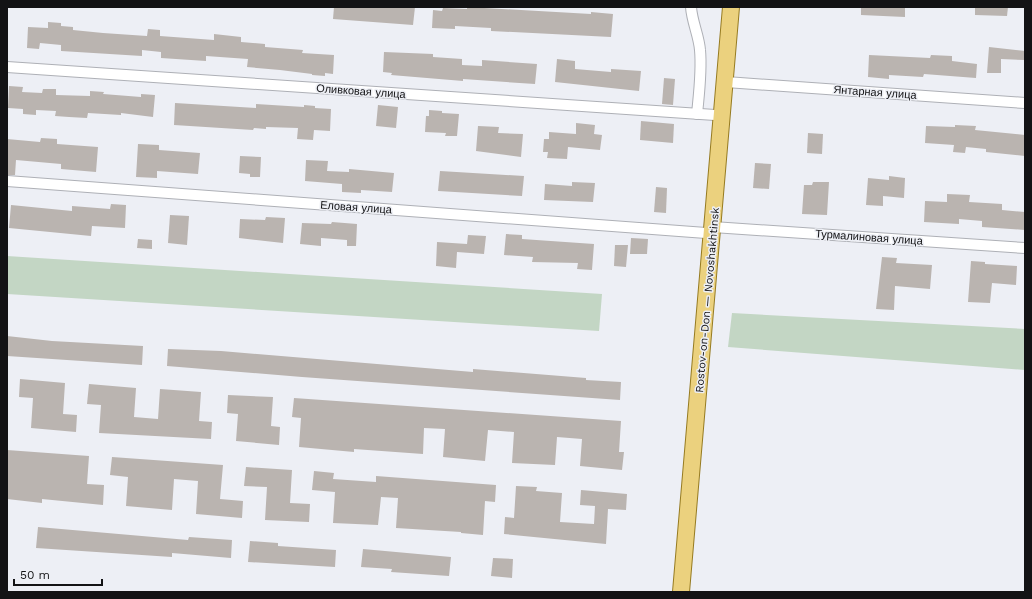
<svg xmlns="http://www.w3.org/2000/svg" width="1032" height="599" font-family="'Work Sans',sans-serif">
<style>
.green{fill:#c3d6c4}
.building{fill:#bab4b0}
.lines{fill:none;stroke-linecap:round;stroke-linejoin:round}
.street-casing{stroke:#aeb0b6;stroke-width:12}
.primary-casing{stroke:#967b21;stroke-width:18}
.street{stroke:#fff;stroke-width:10}
.primary{stroke:#ebd17e;stroke-width:16}
.labels{text-anchor:middle;stroke-width:3;stroke-linejoin:round;paint-order:stroke}
.street-label{font-size:11px;fill:#131315;stroke:#edeff5}
</style>
<rect width="100%" height="100%" fill="#edeff5"/>
<!-- green -->
<g class="green">
<polygon points="7,256 602,294 599,331 7,294"/>
<polygon points="732,313 1025,329 1025,370 728,347"/>
</g>
<!-- building -->
<g class="building">
<polygon points="334,7 415,7 413,25 333,19"/>
<polygon points="467,7 591,14 591,12 613,14 611,37 491,31 491,28 455,26 455,29 432,28 433,10 442,11 443,8 467,9"/>
<polygon points="861,7 905,7 905,17 861,15"/>
<polygon points="975,7 1008,7 1007,16 975,15"/>
<polygon points="48,22 61,23 61,26 73,27 73,30 103,33 147,36 148,29 160,30 160,36 214,40 214,34 241,37 241,42 265,44 265,47 303,50 302,53 334,55 333,74 325,73 325,76 312,75 312,74 280,70 247,67 248,59 206,56 206,61 161,58 161,52 142,50 142,56 61,51 61,45 40,43 39,49 27,48 28,27 48,28"/>
<polygon points="989,47 1025,51 1025,60 1001,59 1001,73 987,73"/>
<polygon points="384,52 433,54 433,57 462,59 462,65 482,66 482,60 537,64 535,84 463,79 463,81 391,75 392,73 383,72"/>
<polygon points="869,55 930,58 931,55 952,56 952,61 977,64 976,78 924,74 923,77 889,75 889,79 868,77"/>
<polygon points="557,59 575,61 575,69 611,72 611,69 641,71 639,91 555,82"/>
<polygon points="664,78 675,79 673,105 662,104"/>
<polygon points="9,86 23,87 22,92 42,93 43,89 56,89 56,95 90,96 90,91 104,92 103,94 141,97 141,94 155,95 153,117 121,113 121,115 88,113 87,118 69,117 55,116 56,111 36,110 36,115 23,114 23,109 8,108"/>
<polygon points="175,103 256,108 256,104 304,107 304,105 315,106 315,108 331,109 330,131 314,130 313,140 297,139 298,128 266,127 266,129 254,128 253,130 174,125"/>
<polygon points="378,105 398,107 396,128 376,126"/>
<polygon points="429,110 442,111 442,113 459,114 457,136 445,136 446,133 425,132 426,116 429,116"/>
<polygon points="641,121 674,124 673,143 640,140"/>
<polygon points="576,123 595,125 594,134 602,135 600,150 568,147 567,159 547,158 548,152 543,152 544,139 549,139 549,132 576,134"/>
<polygon points="955,125 976,126 975,130 1025,135 1025,156 986,152 986,149 966,147 965,153 953,152 954,145 925,143 926,126 955,127"/>
<polygon points="478,126 499,127 498,133 523,134 521,157 476,151"/>
<polygon points="808,133 823,134 822,154 807,153"/>
<polygon points="41,138 57,139 57,144 98,147 96,172 61,169 61,164 16,160 15,175 7,175 7,139 40,142"/>
<polygon points="138,144 159,145 159,150 200,153 198,174 157,171 157,178 136,177"/>
<polygon points="240,156 261,157 260,177 250,177 250,174 239,173"/>
<polygon points="306,160 328,161 327,171 349,172 349,169 394,173 392,192 361,190 361,193 342,192 342,184 305,181"/>
<polygon points="755,163 771,164 769,189 753,188"/>
<polygon points="440,171 524,176 522,196 438,191"/>
<polygon points="889,176 905,178 904,198 883,196 883,206 866,205 868,178 889,180"/>
<polygon points="572,182 595,183 593,202 544,200 545,184 572,186"/>
<polygon points="813,182 829,182 827,215 802,214 804,185 812,185"/>
<polygon points="656,187 667,188 666,213 654,212"/>
<polygon points="947,194 970,195 969,202 1002,204 1002,210 1025,212 1025,230 982,227 982,221 959,219 959,224 924,222 925,201 947,202"/>
<polygon points="111,204 126,205 125,228 92,226 91,236 9,228 11,205 72,211 72,206 110,209"/>
<polygon points="170,215 189,216 187,245 168,243"/>
<polygon points="266,217 285,218 283,243 239,238 240,219 265,220"/>
<polygon points="332,222 357,224 356,246 347,246 347,240 321,238 321,246 300,244 302,223 331,224"/>
<polygon points="506,234 522,235 522,239 594,244 592,270 577,269 578,263 532,262 533,257 504,255"/>
<polygon points="468,235 486,236 484,254 457,252 456,268 436,266 437,242 467,244"/>
<polygon points="631,238 648,239 647,254 630,254"/>
<polygon points="138,239 152,240 152,249 137,248"/>
<polygon points="615,245 628,245 626,267 614,266"/>
<polygon points="882,257 897,258 896,263 932,265 930,289 895,286 894,310 876,309"/>
<polygon points="971,261 985,262 985,264 1017,266 1016,285 992,283 990,303 968,302"/>
<polygon points="7,336 52,341 143,346 142,365 7,356"/>
<polygon points="168,349 221,351 473,372 473,369 586,378 586,380 621,382 620,400 302,377 167,366"/>
<polygon points="20,379 65,383 63,414 77,415 76,432 31,428 33,398 19,397"/>
<polygon points="89,384 136,388 134,417 158,419 160,389 201,392 199,421 212,422 211,439 99,433 101,405 87,404"/>
<polygon points="228,395 273,397 271,426 280,427 279,445 236,441 238,414 227,413"/>
<polygon points="294,398 621,421 619,452 624,452 622,470 580,466 582,439 557,437 555,465 512,463 514,432 488,430 485,461 443,457 445,429 424,428 423,454 354,449 354,452 299,447 301,418 292,417"/>
<polygon points="7,450 89,456 87,484 104,485 103,505 42,499 42,503 7,499"/>
<polygon points="112,457 223,465 220,499 243,501 242,518 196,514 198,481 174,479 172,510 126,506 128,477 110,475"/>
<polygon points="246,467 292,470 290,503 310,504 309,522 265,520 267,487 244,486"/>
<polygon points="314,471 334,473 333,479 376,482 376,476 496,485 495,502 485,501 483,535 461,533 461,532 396,528 398,498 381,497 378,525 333,523 335,492 312,490"/>
<polygon points="516,486 537,487 536,491 562,493 560,522 594,524 595,506 580,505 581,490 627,494 626,510 608,509 606,544 504,534 505,517 514,518"/>
<polygon points="38,527 188,540 189,537 232,540 231,558 172,553 172,557 36,548"/>
<polygon points="250,541 278,543 278,546 336,550 335,567 248,562"/>
<polygon points="363,549 451,557 449,576 391,572 392,569 361,567"/>
<polygon points="493,558 513,559 512,578 491,576"/>
</g>
<g class="lines">
<!-- street casing -->
<g class="street-casing">
<g id="street">
<path d="M691,7c1,15 8,29 9,43 2,21 -1,43 -3,64"/>
<polyline points="7,67 715,115"/>
<polyline points="726,82 1025,103"/>
<polyline points="7,181 706,233"/>
<polyline points="713,227 1025,248"/>
</g>
</g>
<!-- primary casing -->
<g class="primary-casing">
<polyline id="primary" points="681,592 731,7"/>
</g>
<!-- street -->
<use href="#street" class="street"/>
<!-- primary -->
<use href="#primary" class="primary"/>
</g>
<g class="labels">
<!-- street labels -->
<g class="street-label">
<text transform="translate(361 91) rotate(4)" y="4">Оливковая улица</text>
<text transform="translate(875 92) rotate(4)" y="4">Янтарная улица</text>
<text transform="translate(356 207) rotate(4)" y="4">Еловая улица</text>
<text transform="translate(869 237) rotate(4)" y="4">Турмалиновая улица</text>
<text transform="translate(707 300) rotate(-85)" y="4">Rostov-on-Don — Novoshakhtinsk</text>
</g>
</g>
<!-- border -->
<rect width="1032" height="599" fill="none" stroke="#131315" stroke-width="16"/>
<!-- scale -->
<path d="M14 579v6h88v-6" fill="none" stroke="#131315" stroke-width="2"/>
<text x="20" y="579" font-size="12" fill="#131315" stroke="#edeff5" stroke-width="3" paint-order="stroke">50 m</text>
</svg>
